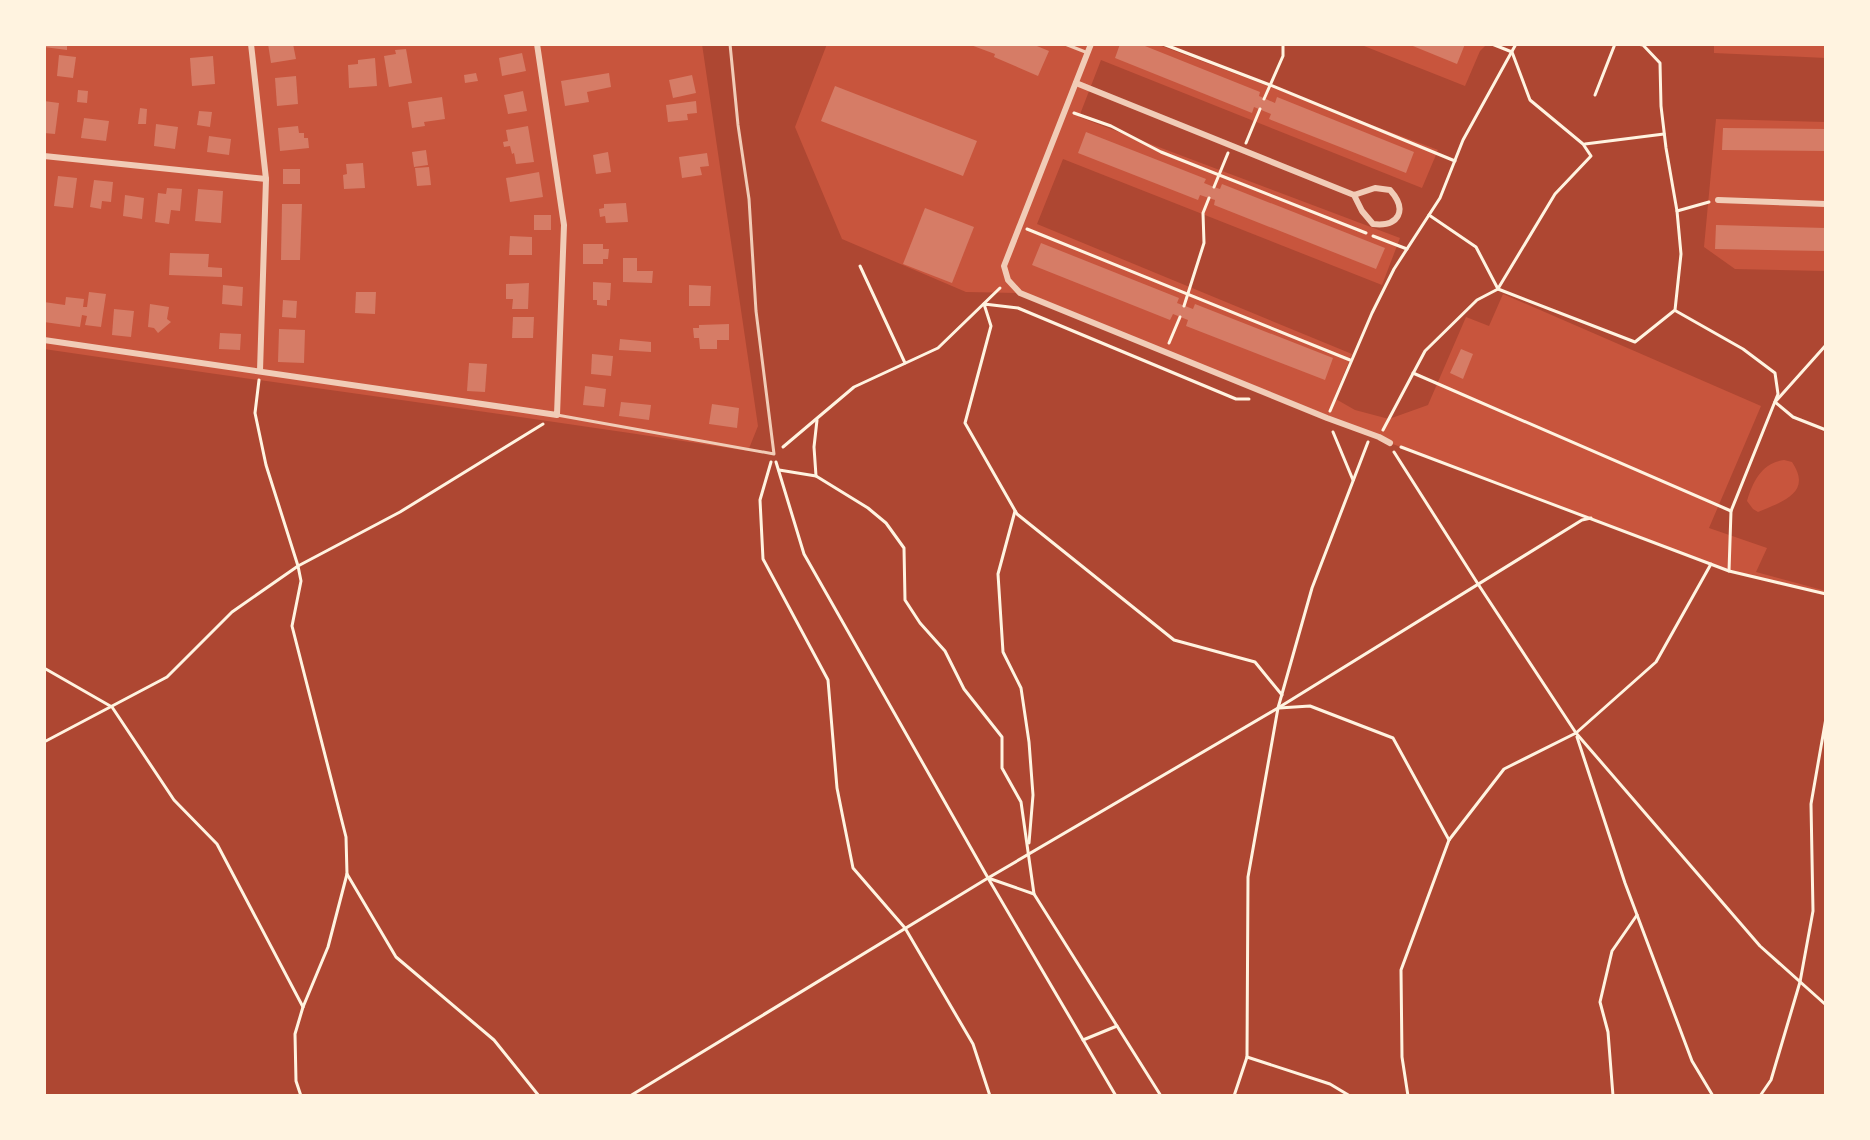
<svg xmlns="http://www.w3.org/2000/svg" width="1870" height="1140" font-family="Commissioner,sans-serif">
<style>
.green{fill:#ae4732;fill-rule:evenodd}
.building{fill:#d67c66}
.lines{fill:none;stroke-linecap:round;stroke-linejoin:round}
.path{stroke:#fff3e0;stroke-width:3}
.service{stroke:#f1ccb7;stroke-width:3}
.minor{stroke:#f1ccb7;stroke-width:6}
</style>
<rect width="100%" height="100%" fill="#c8553d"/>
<!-- green -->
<g class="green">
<path d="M702,44h125l-32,83 47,112 124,53 54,1 370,150 339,128 97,23v502h-1782v-747c234,35 469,65 704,102l10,-25z"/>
<path d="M1156,44h203l106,42 15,-35 7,-7h227v9l112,5v64l-110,-3 -12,128 31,22 91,2v320l-70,-19 11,-24 -58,-20 52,-122 -258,-112 -14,32 -23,-9 -38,88 -39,14 -34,-9 -21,-12 18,-44 -315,-130 26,-65 319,126 18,-47 -321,-121 22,-57 321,128 16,-38zM1784,460l8,2c21,31 -10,40 -34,50l-5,-3 -6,-8c6,-20 15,-38 37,-41z"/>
</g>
<!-- building -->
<g class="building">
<polygon points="44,44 67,44 67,50 44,47"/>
<polygon points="268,44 293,44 296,59 271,63"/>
<polygon points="968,44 1032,44 1049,51 1038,76 994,57 995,54"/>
<polygon points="1120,44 1140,44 1260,92 1259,96 1275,103 1277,97 1414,152 1406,173 1269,119 1271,114 1254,107 1252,113 1115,58"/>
<polygon points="1408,44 1465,44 1457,64"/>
<polygon points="406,49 412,83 389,87 384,56 396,54 395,50"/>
<polygon points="522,53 526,71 502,76 499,58"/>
<polygon points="59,55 76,57 73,78 57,76"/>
<polygon points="213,56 215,84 192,86 190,58"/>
<polygon points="375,58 377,86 349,88 348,65 358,64 358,60"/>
<polygon points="476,73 478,81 465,83 464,75"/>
<polygon points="609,73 611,87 587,92 589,102 565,106 561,81"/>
<polygon points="692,75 696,93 673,98 669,80"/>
<polygon points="296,76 298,104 277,106 275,78"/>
<polygon points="835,86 977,141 963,176 821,121"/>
<polygon points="78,90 88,91 87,103 77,102"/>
<polygon points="523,91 527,111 508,114 504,95"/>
<polygon points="442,97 445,119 424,122 425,126 412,128 408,102"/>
<polygon points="44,101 59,103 55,134 44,133"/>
<polygon points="696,101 697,113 687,114 688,120 668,122 666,105"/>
<polygon points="140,108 147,109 146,124 138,124"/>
<polygon points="199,111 212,112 210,127 197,125"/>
<polygon points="84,118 109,121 106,141 81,138"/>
<polygon points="156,124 178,127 175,149 154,146"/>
<polygon points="298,126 299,133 304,133 304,138 308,138 309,148 280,151 278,128"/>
<polygon points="528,126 534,162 516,164 514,153 512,154 510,146 504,147 503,142 508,141 506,130"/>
<polygon points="1723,128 1826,129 1826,151 1722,150"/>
<polygon points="1086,132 1206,179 1204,183 1214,187 1220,189 1222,184 1385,248 1376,269 1214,205 1215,200 1200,195 1198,200 1078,153"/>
<polygon points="209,136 231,139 229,155 207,152"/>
<polygon points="426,150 428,165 414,167 412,152"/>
<polygon points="608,152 611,172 596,174 593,155"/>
<polygon points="707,153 709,166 700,167 702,175 682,178 679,157"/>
<polygon points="363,163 365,188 344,189 343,175 347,174 346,164"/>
<polygon points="429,167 431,185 417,186 415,168"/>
<rect x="283" y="169" width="17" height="15"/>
<polygon points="539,172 543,197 510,202 506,178"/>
<polygon points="58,176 77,178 73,208 54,206"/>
<polygon points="94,180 113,182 111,202 102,201 101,209 90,207"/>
<polygon points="167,188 182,189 180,211 171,210 169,224 155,222 158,193 166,194"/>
<polygon points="198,189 223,191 221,223 195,221"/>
<polygon points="125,195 144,198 142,219 123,216"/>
<polygon points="626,203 628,222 606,223 605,216 600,217 599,209 604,208 604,204"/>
<polygon points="282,204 302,204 300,260 281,260"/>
<polygon points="925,208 974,227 952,283 903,264"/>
<rect x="534" y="215" width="17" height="15"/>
<polygon points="1716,225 1826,228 1826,251 1715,249"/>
<polygon points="510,236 532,237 532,255 509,255"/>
<polygon points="1041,243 1179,298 1177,303 1193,309 1195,304 1333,358 1325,380 1186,326 1188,320 1173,314 1170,320 1032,265"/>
<polygon points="583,244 603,244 603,249 609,249 608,259 603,259 603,264 583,264"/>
<polygon points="170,253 209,254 208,267 222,268 222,277 169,275"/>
<polygon points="623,258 637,258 637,271 653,271 652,283 623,282"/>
<polygon points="593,282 611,283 610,300 607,300 607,306 597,305 597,300 593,300"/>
<polygon points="529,283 528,309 512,309 513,299 506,299 506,284"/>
<polygon points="223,285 243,287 242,306 222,304"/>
<polygon points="689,285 711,286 710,306 689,306"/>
<polygon points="89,292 106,294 101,327 85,325 87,316 82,315 80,327 44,322 44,302 65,305 66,297 84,299 83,307 87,307"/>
<polygon points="356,292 376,292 375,314 355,313"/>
<polygon points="283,300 297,301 296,318 282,317"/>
<polygon points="150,304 169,307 167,319 171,322 158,333 154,328 148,327"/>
<polygon points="114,309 134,311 131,337 112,335"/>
<polygon points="513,317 534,317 533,338 512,338"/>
<polygon points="729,324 729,340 717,340 717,349 700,349 699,338 694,338 693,328 699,328 699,325"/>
<polygon points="279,329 305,330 304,363 278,362"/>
<polygon points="220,333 241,334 240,350 219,349"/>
<polygon points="620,339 651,342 651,352 619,350"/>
<polygon points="1461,349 1473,354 1463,379 1450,373"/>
<polygon points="592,354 613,356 611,376 591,374"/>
<polygon points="469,363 487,364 485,392 467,391"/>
<polygon points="585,386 606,389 604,407 583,405"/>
<polygon points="621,402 651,405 649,420 619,416"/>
<polygon points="712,404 739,408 737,428 709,424"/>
</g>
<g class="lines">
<!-- path -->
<g class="path">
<polyline points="1163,44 1270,85 1455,161"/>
<polyline points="1492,44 1512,52 1530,100 1583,144 1591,156 1555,194 1499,287"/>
<polyline points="1595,95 1615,44"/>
<polyline points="1264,99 1283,56 1283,44"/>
<polyline points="1074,113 1111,126 1161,152 1366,233"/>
<polyline points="1246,143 1260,109"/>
<polyline points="1585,144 1664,134"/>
<polyline points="1214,187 1228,153"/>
<polyline points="1677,211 1709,202"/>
<polyline points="1429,215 1476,247 1498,289"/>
<polyline points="1027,229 1350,360"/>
<polyline points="1373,236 1407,249"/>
<polyline points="860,266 905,363"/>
<polyline points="1184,306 1204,243 1203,213 1209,198"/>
<polyline points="1676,311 1743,349 1775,373 1778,394 1731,511 1729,571"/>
<polyline points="1169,343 1180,317"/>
<polyline points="1826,345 1775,402 1793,417 1826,430"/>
<polyline points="1413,373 1731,511"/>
<polyline points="1249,399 1236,399 1018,308 984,304 991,326 965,423 1017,514 1174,640 1255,662 1282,695"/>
<polyline points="1330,411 1372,313 1394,269 1440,198 1463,140 1516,44"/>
<polyline points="1383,430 1425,351 1477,300 1498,289 1635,342 1675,310 1681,254 1677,211 1666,148 1661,106 1660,63 1643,45 1637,44"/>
<polyline points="1333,432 1353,480"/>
<polyline points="783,447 854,387 938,348 1000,288"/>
<polyline points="1401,447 1729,571 1826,594"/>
<polyline points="1394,452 1478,584 1576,733 1760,946 1826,1005"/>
<polyline points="771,462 760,500 763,559 828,680 837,788 853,868 905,928 973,1044 990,1096"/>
<polyline points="776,462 804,554 988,878 1116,1096"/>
<polyline points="779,470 816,476 868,508 886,523 904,548 905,600 920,623 945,651 964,689 1002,737 1002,768 1021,802 1034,894"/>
<polyline points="816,476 814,447 817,420"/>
<polyline points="1015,511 998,574 1003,652 1021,688 1029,742 1033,795 1029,843"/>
<polyline points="44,668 112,707 174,800 217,844 303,1007"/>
<polyline points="1279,708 1310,706 1393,738 1449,840"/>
<polyline points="1577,737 1625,883 1692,1061 1713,1096"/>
<polyline points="44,742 167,677 232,612 298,566 266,465 255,413 259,380"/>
<polyline points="347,874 396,957 494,1040 539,1096"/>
<polyline points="988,878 1034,894 1161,1096"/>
<polyline points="1083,1040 1117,1026"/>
<polyline points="1247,1057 1330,1084 1350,1096"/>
<polyline points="301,1096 296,1081 295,1034 303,1007 328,947 347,874 346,837 292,626 301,581 298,566 400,512 543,424"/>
<polyline points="630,1096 988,878 1278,708 1582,520 1591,518"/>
<polyline points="1234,1096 1247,1057 1248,877 1278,708 1312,588 1368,442"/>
<polyline points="1408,1096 1402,1057 1401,970 1449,840 1504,769 1576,733 1656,662 1711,564"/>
<polyline points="1613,1096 1608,1032 1600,1002 1612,951 1637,915"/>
<polyline points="1760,1096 1771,1080 1800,982 1813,911 1811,804 1826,718"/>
</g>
<!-- service -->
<g class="service">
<polyline points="1065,44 1088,53"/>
<polyline points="557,415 774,454 756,311 749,199 738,125 730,44"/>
</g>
<!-- minor -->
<g class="minor">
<polyline points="251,44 266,179 260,371"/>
<polyline points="1091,44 1004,266 1008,280 1020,293 1327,418 1379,437 1390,443"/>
<path d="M1076,83l278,112 21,-7 15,2c18,20 9,37 -17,34l-11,-13 -8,-16"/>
<polyline points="44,156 266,179"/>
<polyline points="1718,200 1826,204"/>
<polyline points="44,340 557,415 564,225 537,44"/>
</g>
</g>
<!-- border -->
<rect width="1870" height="1140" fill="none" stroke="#fff3e0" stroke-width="92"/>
</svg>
